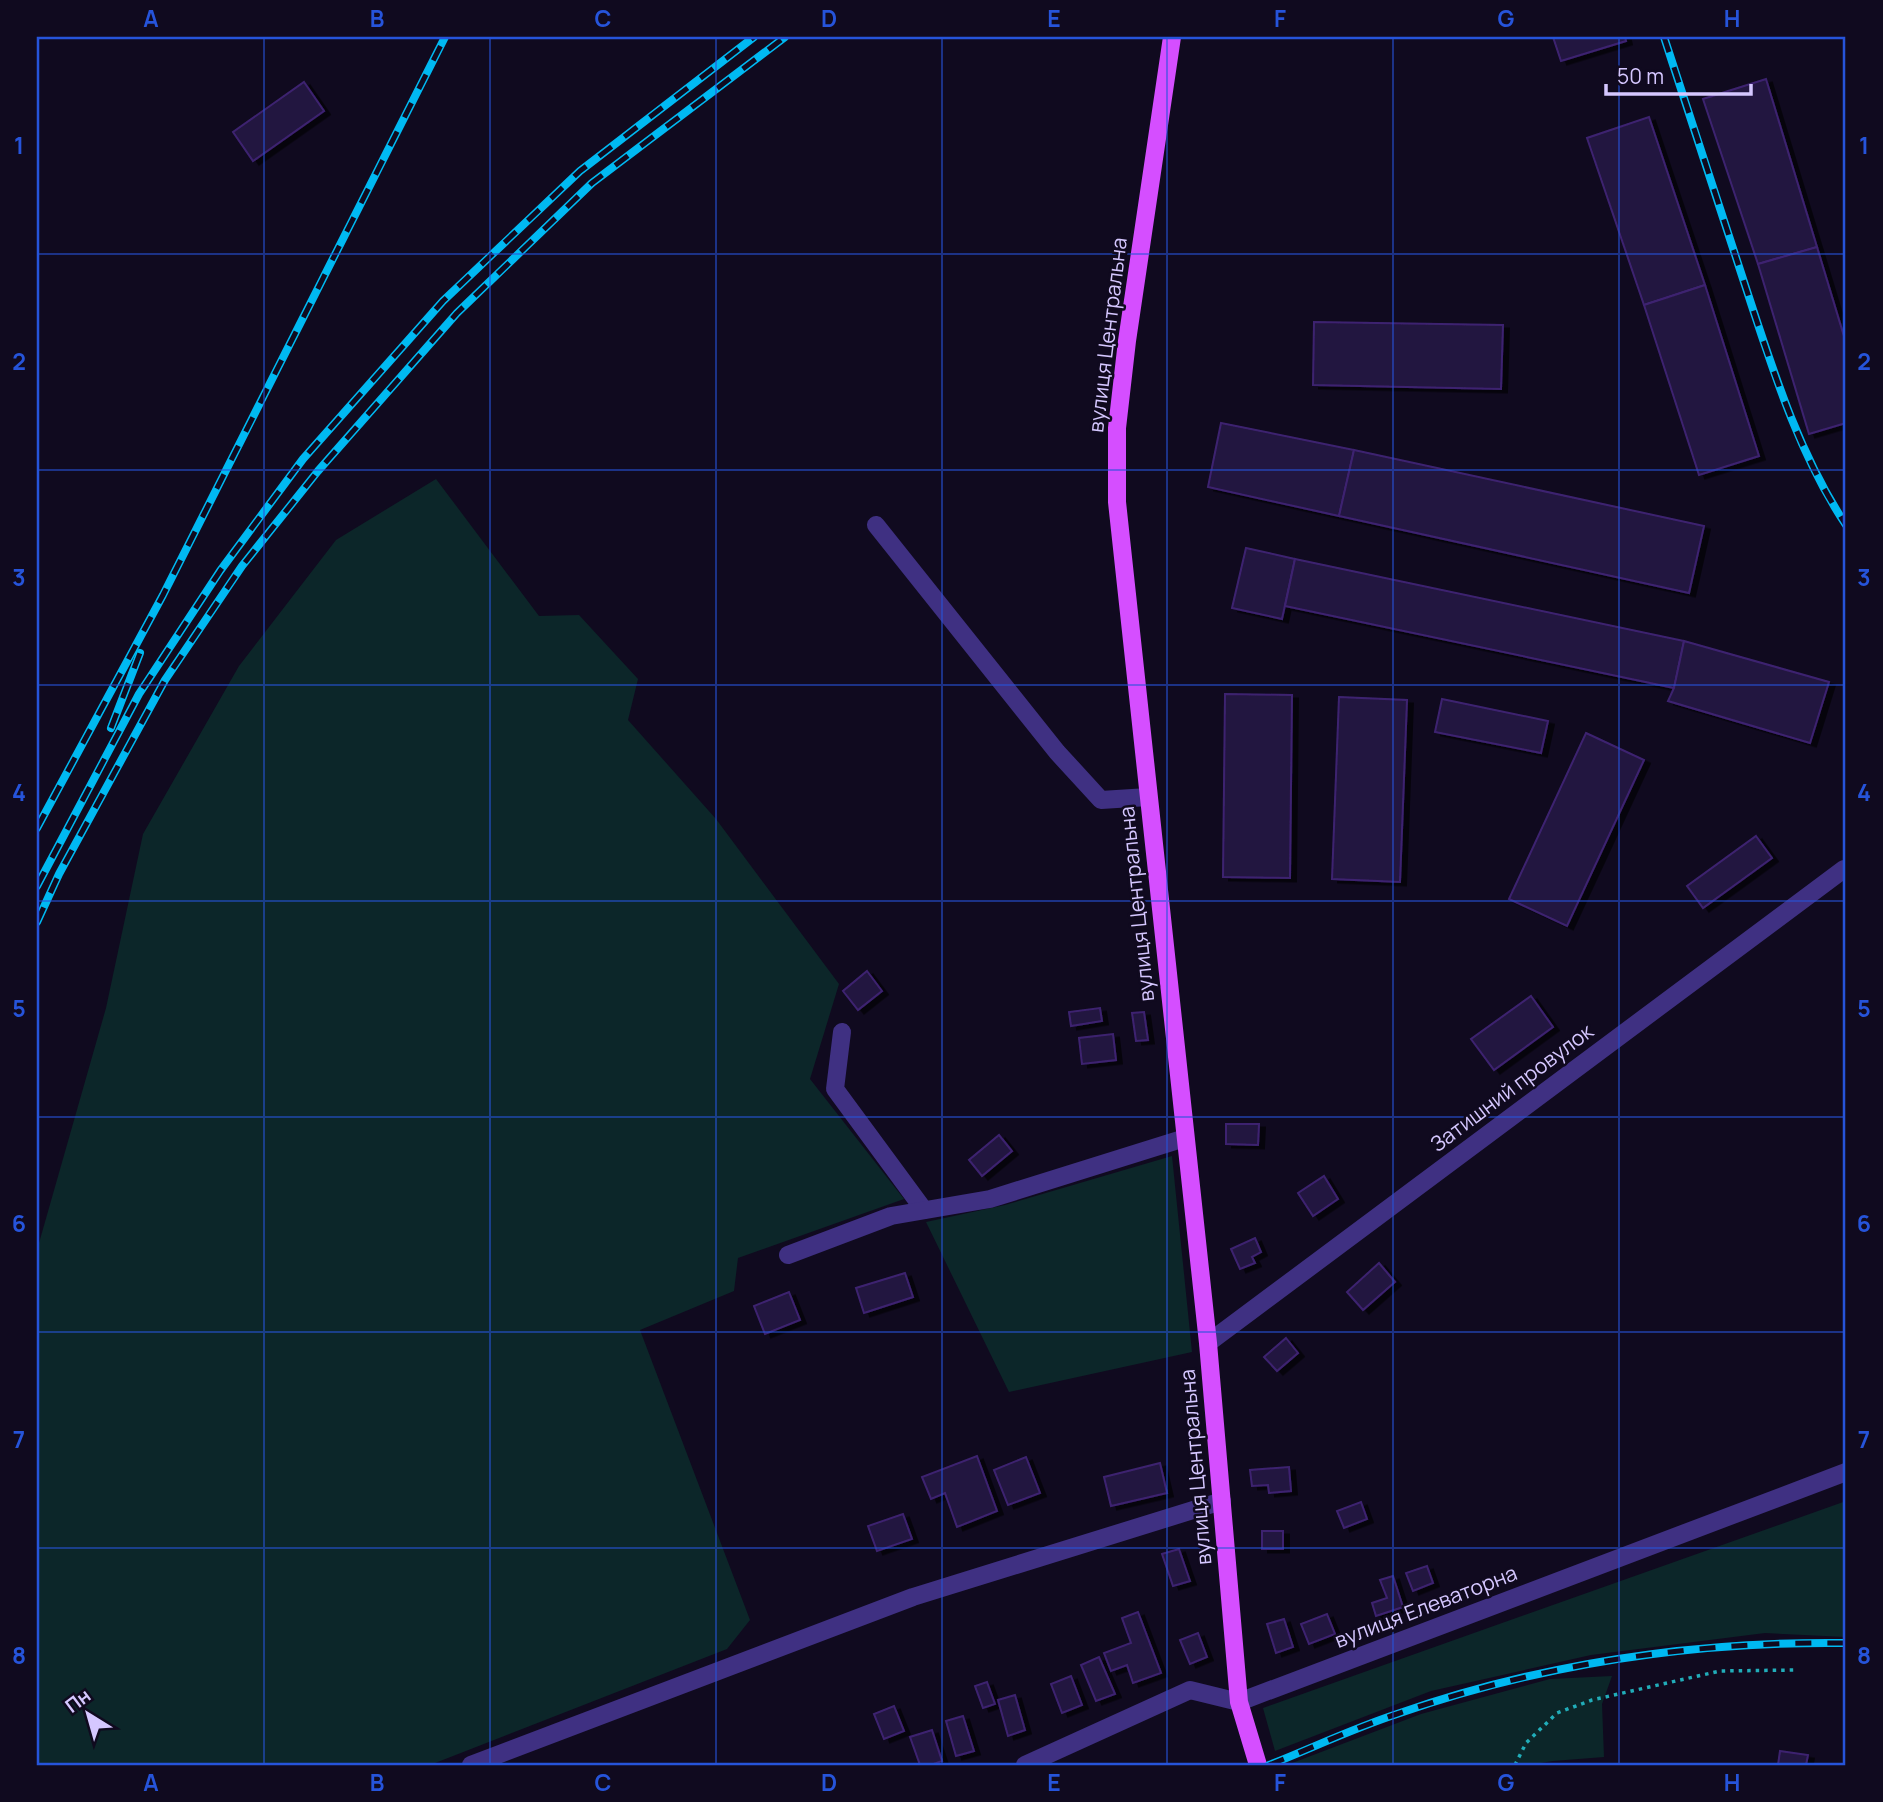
<svg xmlns="http://www.w3.org/2000/svg" width="1883" height="1802" font-family="Manrope,sans-serif">
<style>
.green{fill:#0c2629}
.building{fill:#241441;stroke:#3d2470;stroke-width:2;filter:url(#shadow)}
.lines{fill:none;stroke-linecap:round;stroke-linejoin:round}
.path{stroke:#21adb9;stroke-width:3.5;stroke-dasharray:3.5 5;stroke-linecap:butt}
.minor{stroke:#3f3082;stroke-width:18}
.major{stroke:#d54eff;stroke-width:18}
.rail-casing{stroke:#00b9f2;stroke-width:8}
.rail{stroke:#100a1f;stroke-width:5;stroke-dasharray:16;stroke-linecap:butt}
.grid{fill:none;stroke:#2654da;stroke-width:2;stroke-opacity:0.55}
.labels{text-anchor:middle;stroke-width:5;stroke-linejoin:round;paint-order:stroke}
.street-label{font-size:21px;fill:#d5c7ff;stroke:#100a1f}
.neatline{fill:none;stroke:#2654da;stroke-width:2.5}
.grid-label{font-size:23px;text-anchor:middle;font-weight:bold;fill:#2654da}
</style>
<defs>
<filter id="shadow"><feDropShadow dx="6" dy="3.5" stdDeviation="0" flood-color="#0009"/></filter>
</defs>
<rect width="100%" height="100%" fill="#100a1f"/>
<!-- green -->
<g class="green">
<polygon points="436,479 539,616 579,615 638,679 628,720 716,819 839,984 810,1079 904,1199 738,1258 734,1291 640,1330 750,1620 727,1649 430,1765 37,1765 37,1250 106,1008 143,834 239,666 336,540"/>
<polygon points="1172,1156 1192,1352 1009,1392 926,1222 1005,1205"/>
<polygon points="1846,1501 1846,1637 1765,1633 1591,1655 1431,1691 1275,1751 1263,1708"/>
<polygon points="1612,1676 1602,1704 1604,1757 1553,1761 1528,1765 1287,1765 1421,1714 1550,1679"/>
</g>
<!-- building -->
<g class="building">
<polygon points="1553,37 1625,37 1626,41 1561,61"/>
<polygon points="1766,79 1817,247 1758,264 1703,99"/>
<polygon points="304,82 324,111 253,161 233,132"/>
<polygon points="1649,117 1705,285 1644,305 1587,138"/>
<polygon points="1817,247 1846,343 1846,423 1809,434 1758,264"/>
<polygon points="1705,285 1759,456 1699,475 1644,305"/>
<polygon points="1314,322 1503,325 1501,389 1313,385"/>
<polygon points="1221,423 1354,450 1339,516 1208,487"/>
<polygon points="1354,450 1704,526 1689,593 1339,516"/>
<polygon points="1246,548 1295,559 1282,619 1232,608"/>
<polygon points="1295,559 1684,641 1674,688 1285,606"/>
<polygon points="1684,641 1829,682 1810,743 1668,701 1674,688"/>
<polygon points="1225,694 1292,695 1290,878 1223,877"/>
<polygon points="1339,697 1407,700 1400,882 1332,879"/>
<polygon points="1442,699 1548,721 1541,753 1435,732"/>
<polygon points="1586,733 1644,760 1567,926 1509,899"/>
<polygon points="1756,836 1772,858 1703,908 1687,886"/>
<polygon points="867,971 882,991 858,1010 843,991"/>
<polygon points="1531,996 1553,1027 1494,1070 1471,1039"/>
<polygon points="1100,1008 1102,1021 1071,1026 1069,1012"/>
<polygon points="1144,1012 1148,1040 1136,1041 1132,1013"/>
<polygon points="1113,1034 1116,1060 1082,1064 1079,1038"/>
<polygon points="1226,1124 1259,1124 1258,1145 1226,1144"/>
<polygon points="999,1135 1012,1151 982,1176 969,1160"/>
<polygon points="1324,1176 1338,1199 1313,1216 1298,1193"/>
<polygon points="1255,1238 1261,1252 1252,1257 1255,1263 1240,1269 1231,1249"/>
<polygon points="1379,1263 1395,1282 1363,1310 1347,1292"/>
<polygon points="905,1273 913,1297 864,1313 856,1288"/>
<polygon points="789,1292 800,1320 765,1334 754,1306"/>
<polygon points="1286,1338 1298,1353 1277,1371 1264,1357"/>
<polygon points="977,1456 997,1511 957,1527 945,1493 931,1499 922,1477"/>
<polygon points="1026,1457 1040,1493 1008,1505 994,1470"/>
<polygon points="1160,1463 1167,1493 1111,1506 1104,1477"/>
<polygon points="1289,1467 1291,1491 1269,1493 1268,1485 1252,1486 1250,1470"/>
<polygon points="1361,1502 1367,1519 1344,1528 1337,1511"/>
<polygon points="903,1514 912,1539 877,1551 868,1526"/>
<rect x="1262" y="1531" width="21" height="18"/>
<polygon points="1179,1549 1190,1581 1173,1586 1162,1554"/>
<polygon points="1427,1566 1433,1583 1413,1591 1406,1573"/>
<polygon points="1393,1576 1403,1607 1376,1616 1372,1603 1387,1598 1380,1580"/>
<polygon points="1138,1612 1161,1673 1133,1683 1127,1665 1111,1671 1104,1653 1131,1643 1122,1618"/>
<polygon points="1327,1614 1335,1634 1309,1644 1301,1624"/>
<polygon points="1284,1619 1293,1647 1276,1653 1267,1624"/>
<polygon points="1198,1633 1207,1657 1190,1664 1180,1640"/>
<polygon points="1099,1657 1115,1694 1096,1701 1081,1665"/>
<polygon points="1071,1676 1082,1705 1062,1713 1051,1684"/>
<polygon points="987,1682 995,1704 983,1708 975,1686"/>
<polygon points="1015,1695 1025,1730 1008,1736 998,1700"/>
<polygon points="894,1706 904,1731 884,1739 874,1714"/>
<polygon points="963,1716 974,1751 956,1756 946,1721"/>
<polygon points="932,1730 942,1761 931,1765 920,1765 910,1737"/>
<polygon points="1780,1751 1808,1755 1806,1765 1778,1765"/>
</g>
<g class="lines">
<!-- path -->
<polyline class="path" points="1515,1765 1526,1743 1557,1713 1592,1700 1720,1671 1795,1670"/>
<!-- minor -->
<g class="minor">
<polyline points="876,525 1057,752 1101,800 1148,797"/>
<polyline points="842,1032 835,1089 924,1210"/>
<polyline points="788,1255 891,1216 990,1199 1185,1138"/>
<polyline points="1208,1343 1844,869"/>
<polyline points="471,1765 913,1597 1222,1501"/>
<polyline points="1025,1765 1190,1690 1239,1702 1846,1472"/>
</g>
<!-- major -->
<polyline class="major" points="1172,37 1127,341 1117,428 1117,502 1208,1343 1239,1702 1258,1765"/>
<!-- rail casing -->
<g class="rail-casing">
<g id="rail">
<path d="M1664,37c27,82 54,165 81,248 27,82 53,168 101,240"/>
<polyline points="111,728 140,653"/>
<polyline points="37,828 163,595 445,37"/>
<polyline points="37,886 139,694 220,571 303,459 443,301 580,171 754,37"/>
<polyline points="37,922 59,874 165,680 242,566 318,471 457,313 592,183 785,37"/>
<path d="M1269,1765c43,-17 85,-37 128,-51 144,-50 297,-73 449,-71"/>
</g>
</g>
<!-- rail -->
<use href="#rail" class="rail"/>
</g>
<!-- grid -->
<path class="grid" d="M264,37v1728M490,37v1728M716,37v1728M942,37v1728M1167,37v1728M1393,37v1728M1619,37v1728M37,254h1809M37,470h1809M37,685h1809M37,901h1809M37,1117h1809M37,1332h1809M37,1548h1809"/>
<g class="labels">
<!-- street labels -->
<g class="street-label">
<text transform="translate(1108 335) rotate(-83)" y="7">вулиця Центральна</text>
<text transform="translate(1137 904) rotate(-96)" y="7">вулиця Центральна</text>
<text transform="translate(1512 1088) rotate(-37)" y="7">Затишний провулок</text>
<text transform="translate(1196 1467) rotate(-95)" y="7">вулиця Центральна</text>
<text transform="translate(1426 1607) rotate(-21)" y="7">вулиця Елеваторна</text>
</g>
</g>
<!-- border -->
<rect width="1883" height="1802" fill="none" stroke="#100a1f" stroke-width="77"/>
<!-- north arrow -->
<g transform="translate(88 1714) rotate(323)" stroke="#100a1f" stroke-width="5" paint-order="stroke">
<path d="M0-5L12 26L0 18L-12 26Z" fill="#d5c7ff"/>
<text y="-10" font-size="19" font-weight="bold" text-anchor="middle" fill="#d5c7ff">Пн</text>
</g>
<!-- scale -->
<path d="M1606 84v10h145v-10" fill="none" stroke="#d5c7ff" stroke-width="3.5"/>
<text x="1617" y="84" font-size="21" fill="#d5c7ff" stroke="#100a1f" stroke-width="5" paint-order="stroke">50 m</text>
<rect x="38" y="38" width="1806" height="1726" class="neatline"/>
<g class="grid-label">
<text x="151" y="27">A</text>
<text x="377" y="27">B</text>
<text x="603" y="27">C</text>
<text x="829" y="27">D</text>
<text x="1054" y="27">E</text>
<text x="1280" y="27">F</text>
<text x="1506" y="27">G</text>
<text x="1732" y="27">H</text>
<text x="19" y="154">1</text>
<text x="1864" y="154">1</text>
<text x="19" y="370">2</text>
<text x="1864" y="370">2</text>
<text x="19" y="586">3</text>
<text x="1864" y="586">3</text>
<text x="19" y="801">4</text>
<text x="1864" y="801">4</text>
<text x="19" y="1017">5</text>
<text x="1864" y="1017">5</text>
<text x="19" y="1232">6</text>
<text x="1864" y="1232">6</text>
<text x="19" y="1448">7</text>
<text x="1864" y="1448">7</text>
<text x="19" y="1664">8</text>
<text x="1864" y="1664">8</text>
<text x="151" y="1791">A</text>
<text x="377" y="1791">B</text>
<text x="603" y="1791">C</text>
<text x="829" y="1791">D</text>
<text x="1054" y="1791">E</text>
<text x="1280" y="1791">F</text>
<text x="1506" y="1791">G</text>
<text x="1732" y="1791">H</text>
</g>
</svg>
